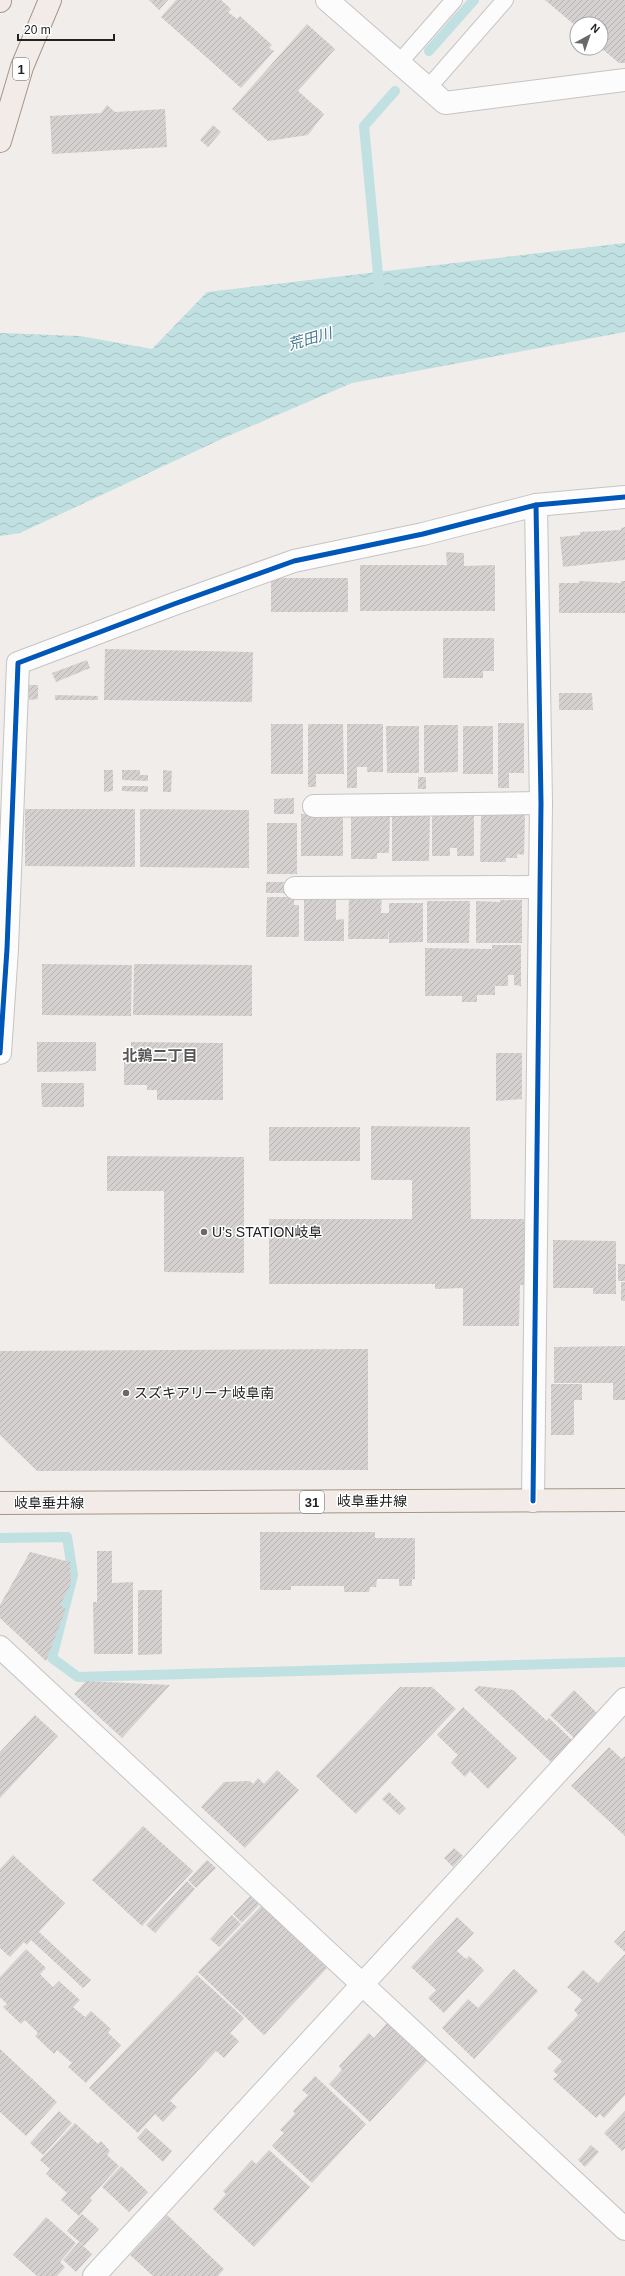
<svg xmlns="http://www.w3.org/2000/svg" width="625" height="2276" font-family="Helvetica,'Noto Sans JP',sans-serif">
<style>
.water{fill:url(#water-waves)}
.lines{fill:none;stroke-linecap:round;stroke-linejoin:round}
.stream{stroke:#c0e0e1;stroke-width:10}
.building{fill:url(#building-hatch)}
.service-casing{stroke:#c6c4c3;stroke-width:18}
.minor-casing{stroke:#c6c4c3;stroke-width:24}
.primary-casing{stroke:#a69687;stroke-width:24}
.service{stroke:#fdfcfc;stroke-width:16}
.minor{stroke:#fdfcfc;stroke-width:22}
.primary{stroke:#f2ebe7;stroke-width:22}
.cycleway-casing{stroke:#fff;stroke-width:8}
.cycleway{stroke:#0057b8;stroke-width:5}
.poi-dot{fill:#6a6968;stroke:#fff;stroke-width:1.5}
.labels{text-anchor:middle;stroke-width:3;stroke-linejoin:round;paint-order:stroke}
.shield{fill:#fff;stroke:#646464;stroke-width:1}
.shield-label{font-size:13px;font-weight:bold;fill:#222}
.poi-label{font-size:14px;fill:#222;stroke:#fff;text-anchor:start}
.street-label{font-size:14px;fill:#222;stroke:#fff}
.water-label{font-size:15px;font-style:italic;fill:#437790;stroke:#fff}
.neighbourhood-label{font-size:15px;font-weight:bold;fill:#555;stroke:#fff}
</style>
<defs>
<pattern id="water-waves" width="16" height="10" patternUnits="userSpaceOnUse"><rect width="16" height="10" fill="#c0e0e1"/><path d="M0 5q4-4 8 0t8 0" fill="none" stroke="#a5c0c1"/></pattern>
<pattern id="building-hatch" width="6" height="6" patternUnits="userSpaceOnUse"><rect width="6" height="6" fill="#d4d1d0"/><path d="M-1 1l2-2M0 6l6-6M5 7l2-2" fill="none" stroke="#b6b3b2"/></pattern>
</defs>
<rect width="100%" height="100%" fill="#f0edeb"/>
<!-- water -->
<polygon class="water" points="625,243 625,332 352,383 228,436 20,533 0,536 0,333 80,336 152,349 207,292"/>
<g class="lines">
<!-- stream -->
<g class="stream">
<polyline points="429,51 474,0"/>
<polyline points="379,285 364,126 395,91"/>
<polyline points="0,1538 67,1537 73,1575 52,1658 78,1677 625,1662"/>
</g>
</g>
<!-- building -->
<g class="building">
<polygon points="149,0 168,0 159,10"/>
<polygon points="176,0 221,0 231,9 228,12 237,19 240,16 272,45 269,48 274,51 241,88 161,17"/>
<polygon points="545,0 625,0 625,63 619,63 601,48 601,24 577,24 577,27"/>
<polygon points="307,24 335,49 298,91 324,114 308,135 268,141 232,109"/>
<polygon points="107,105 115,112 165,109 167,147 52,154 50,116 101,113"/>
<polygon points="213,125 221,132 208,147 200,140"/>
<polygon points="625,527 625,560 563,567 560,537 580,535 580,532 621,530 621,528"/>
<polygon points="446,552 464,553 464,566 495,565 495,611 360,611 360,565 447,565"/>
<rect x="271" y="578" width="77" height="34"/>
<polygon points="579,581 621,583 621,581 625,581 625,613 559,613 559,583 579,583"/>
<polygon points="443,638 494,638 494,671 483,671 483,678 443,678"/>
<polygon points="105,649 253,652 252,702 104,700"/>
<polygon points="87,660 90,668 56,682 52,673"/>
<polygon points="29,685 38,685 38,699 29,700"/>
<polygon points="559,693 592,693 593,710 559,710"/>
<polygon points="55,695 98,696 98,700 55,700"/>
<polygon points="498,723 524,723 524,773 509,773 509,788 498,788"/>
<rect x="271" y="724" width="32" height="50"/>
<polygon points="308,724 343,724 344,774 316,774 316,787 308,787"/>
<polygon points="347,724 383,724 383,772 367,772 367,767 357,767 357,788 347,788"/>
<polygon points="424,725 458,725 458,772 424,773"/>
<polygon points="386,726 419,726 419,773 387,773"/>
<rect x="463" y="726" width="30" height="48"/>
<polygon points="104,770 113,770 113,791 104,792"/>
<polygon points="122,770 140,770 140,775 148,775 148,781 122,780"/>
<polygon points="163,770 172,771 171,792 163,792"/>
<rect x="418" y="777" width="8" height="12"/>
<polygon points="122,786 148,786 148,792 122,791"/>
<polygon points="294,798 294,814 274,814 274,799"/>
<polygon points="25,809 135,809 135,867 25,866"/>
<polygon points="140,809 249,810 249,868 140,867"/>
<rect x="301" y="814" width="42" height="42"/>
<polygon points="351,814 390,814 389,853 377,853 377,859 351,859"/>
<polygon points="430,814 429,861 392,861 392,815"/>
<polygon points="481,814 525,815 524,855 517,854 517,858 506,858 506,862 480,862"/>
<polygon points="432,815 474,815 474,856 457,856 457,848 450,848 450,856 432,856"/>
<rect x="267" y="823" width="30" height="51"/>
<rect x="266" y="882" width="22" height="11"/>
<polygon points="349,894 382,894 381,913 389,913 389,903 423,903 423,942 389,943 389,929 388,939 348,939"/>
<polygon points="267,897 294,897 294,905 299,905 299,937 266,937"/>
<polygon points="304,898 336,898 336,920 344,919 344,941 304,941"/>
<polygon points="500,900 522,900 522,943 476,943 476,901 500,902"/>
<polygon points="427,901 470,901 469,943 427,943"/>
<polygon points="492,945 521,945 521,986 514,985 514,975 508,975 508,986 495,986 495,995 477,995 477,1002 462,1002 462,996 425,996 425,948 492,949"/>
<polygon points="42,964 132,965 131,1016 42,1015"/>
<polygon points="134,964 252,965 252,1016 133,1015"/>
<polygon points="37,1042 96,1042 96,1071 37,1072"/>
<polygon points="131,1042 223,1043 223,1100 157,1100 157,1090 147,1090 147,1085 124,1085 124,1053 131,1053"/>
<polygon points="496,1053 522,1053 522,1099 496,1101"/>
<polygon points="41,1083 84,1083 84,1107 42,1107"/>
<polygon points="371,1126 470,1127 471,1219 524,1219 524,1285 520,1285 519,1326 463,1326 463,1288 435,1289 435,1284 269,1284 269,1219 412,1219 412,1180 371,1180"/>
<rect x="269" y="1127" width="91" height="34"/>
<polygon points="107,1156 244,1157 244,1273 164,1272 164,1191 107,1191"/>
<polygon points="553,1240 616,1241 616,1294 593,1294 593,1288 553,1288"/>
<rect x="618" y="1264" width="7" height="17"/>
<rect x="621" y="1282" width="4" height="19"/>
<polygon points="625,1346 625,1400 613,1400 613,1383 554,1383 554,1347"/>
<polygon points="368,1349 368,1470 37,1471 0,1435 0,1351"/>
<polygon points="551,1384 582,1384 582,1400 574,1400 574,1435 551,1435"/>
<polygon points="260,1532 375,1532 375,1538 415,1538 415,1579 412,1579 412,1586 399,1586 399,1579 377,1579 376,1587 370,1587 369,1592 344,1592 344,1586 291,1586 291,1590 260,1590"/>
<polygon points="97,1551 112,1551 112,1583 133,1582 133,1654 94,1654 93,1602 97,1602"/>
<polygon points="30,1552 70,1562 71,1584 60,1605 66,1609 46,1661 0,1618 0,1605"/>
<polygon points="138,1590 162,1590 162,1654 138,1655"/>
<polygon points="86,1681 170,1685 122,1738 74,1694"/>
<polygon points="479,1686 513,1690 547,1721 549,1718 572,1740 551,1762 474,1690"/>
<polygon points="400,1687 432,1687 456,1709 356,1814 316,1776"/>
<polygon points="574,1690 597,1713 574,1738 550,1715"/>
<polygon points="463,1707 517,1758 488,1789 470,1771 465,1777 451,1763 458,1755 437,1735"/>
<polygon points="35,1715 58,1736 0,1798 0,1752"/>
<polygon points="609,1747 622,1759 625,1756 625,1836 571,1786"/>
<polygon points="277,1770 299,1790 245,1848 201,1807 224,1782 250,1781 253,1784 258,1778 264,1784"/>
<polygon points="389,1792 406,1808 399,1815 382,1799"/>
<polygon points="143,1826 193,1871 142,1926 92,1880"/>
<polygon points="454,1848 463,1856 453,1867 444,1858"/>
<polygon points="13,1855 65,1903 39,1932 91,1980 83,1988 31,1940 27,1945 24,1942 10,1957 0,1948 0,1869"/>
<polygon points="207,1860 216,1868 196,1888 188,1880"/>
<polygon points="187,1881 195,1889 155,1933 146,1925"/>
<polygon points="250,1896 259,1905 242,1923 233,1914"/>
<polygon points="261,1906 327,1968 264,2035 198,1972"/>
<polygon points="232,1915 241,1924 219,1947 210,1939"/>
<polygon points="457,1917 474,1933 457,1951 466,1959 469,1956 484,1970 444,2013 428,1998 436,1990 411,1967"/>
<polygon points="625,1930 625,1952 614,1942"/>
<polygon points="26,1949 46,1968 40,1974 53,1987 59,1981 80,2000 73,2007 85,2017 91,2011 111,2029 108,2033 121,2045 86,2083 68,2067 72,2063 57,2050 54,2054 35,2036 38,2033 25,2020 21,2024 3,2007 7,2004 0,1997 0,1977"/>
<polygon points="625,1954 625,2095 604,2118 600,2114 596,2118 553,2079 558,2075 553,2071 562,2061 547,2048 578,2015 574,2010 582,2000 567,1987 583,1970 598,1983"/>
<polygon points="514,1969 538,1991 474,2059 442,2028 468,1999 478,2008"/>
<polygon points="197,1975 244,2018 230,2033 239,2041 224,2058 216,2051 170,2101 177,2107 163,2122 155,2114 138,2133 89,2088"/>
<polygon points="387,2023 428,2060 370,2122 329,2084 342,2070 339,2066 369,2033 374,2038"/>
<polygon points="0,2049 57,2102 26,2136 0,2112"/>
<polygon points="315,2076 366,2124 312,2183 272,2146 284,2133 280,2130 295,2114 293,2111 308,2095 302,2090"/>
<polygon points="59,2111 72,2123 43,2155 30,2143"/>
<polygon points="625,2111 625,2148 622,2151 604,2133"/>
<polygon points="75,2123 98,2144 101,2141 110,2151 107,2155 119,2166 90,2198 92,2200 79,2216 61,2200 67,2193 46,2174 50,2169 40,2160"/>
<polygon points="146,2128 172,2151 163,2162 137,2138"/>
<polygon points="591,2145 599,2152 585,2167 578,2160"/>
<polygon points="269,2150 310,2187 254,2247 213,2209 226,2194 223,2191 252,2160 256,2164"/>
<polygon points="121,2166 148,2192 129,2212 102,2187"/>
<polygon points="82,2214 99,2229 84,2246 67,2231"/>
<polygon points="167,2215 224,2269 218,2276 153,2276 130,2255"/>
<polygon points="46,2217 76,2243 60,2262 65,2267 57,2276 37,2276 13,2255"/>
<polygon points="79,2242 92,2254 76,2272 63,2260"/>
</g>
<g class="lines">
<!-- service casing -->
<g class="service-casing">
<g id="service">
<polyline points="399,63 454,0"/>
<polyline points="428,88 505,0"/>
</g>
</g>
<!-- minor casing -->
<g class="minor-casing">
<g id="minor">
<polyline points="327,0 445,103 625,80"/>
<polyline points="314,806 541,803"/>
<polyline points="295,888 539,887"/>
<polyline points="0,1053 7,949 18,663 174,604 294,561 423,534 536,505 625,497"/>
<polyline points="533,1501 541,803 536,505"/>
<polyline points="0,1647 625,2229"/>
<polyline points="94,2276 625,1699"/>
</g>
</g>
<!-- primary casing -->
<g class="primary-casing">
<g id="primary">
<polyline points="0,1 0,0"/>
<polyline points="0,141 22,67 50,0"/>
<polyline points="0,1503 625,1500"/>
</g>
</g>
<!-- service -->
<use href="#service" class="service"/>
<!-- minor -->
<use href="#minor" class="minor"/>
<!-- primary -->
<use href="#primary" class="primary"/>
<!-- cycleway casing -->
<g class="cycleway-casing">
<g id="cycleway">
<polyline points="0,1053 7,949 18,663 174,604 294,561 423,534 536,505 625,497"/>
<polyline points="533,1501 541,803 536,505"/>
</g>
</g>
<!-- cycleway -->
<use href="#cycleway" class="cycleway"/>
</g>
<!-- markers -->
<g class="poi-dot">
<circle cx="204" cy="1232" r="4"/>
<circle cx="126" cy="1393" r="4"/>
</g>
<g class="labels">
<!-- shield labels -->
<g class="shield">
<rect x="13" y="58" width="16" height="22" rx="3"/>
<rect x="300" y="1491" width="24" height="22" rx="3"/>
</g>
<g class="shield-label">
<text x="21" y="74">1</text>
<text x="312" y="1507">31</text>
</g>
<!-- poi labels -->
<g class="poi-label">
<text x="212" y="1237">U’s STATION岐阜</text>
<text x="134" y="1398">スズキアリーナ岐阜南</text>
</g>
<!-- street labels -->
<g class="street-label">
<text x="372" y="1506">岐阜垂井線</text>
<text x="49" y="1508">岐阜垂井線</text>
</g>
<!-- water labels -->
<g class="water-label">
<text transform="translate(310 339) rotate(-16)" y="5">荒田川</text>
</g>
<!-- neighbourhood labels -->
<g class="neighbourhood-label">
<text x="160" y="1061">北鶉二丁目</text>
</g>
</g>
<!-- north arrow -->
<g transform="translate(589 36) rotate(40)"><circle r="19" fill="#ffffff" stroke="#a7a7a7"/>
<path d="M0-3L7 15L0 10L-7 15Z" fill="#6a6968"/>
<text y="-6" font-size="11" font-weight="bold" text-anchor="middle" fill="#222222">N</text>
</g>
<!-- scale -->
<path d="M18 34v6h96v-6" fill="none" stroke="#222222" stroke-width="2"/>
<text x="24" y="34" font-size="12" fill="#222222" stroke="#ffffff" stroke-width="3" paint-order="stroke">20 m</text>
</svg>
